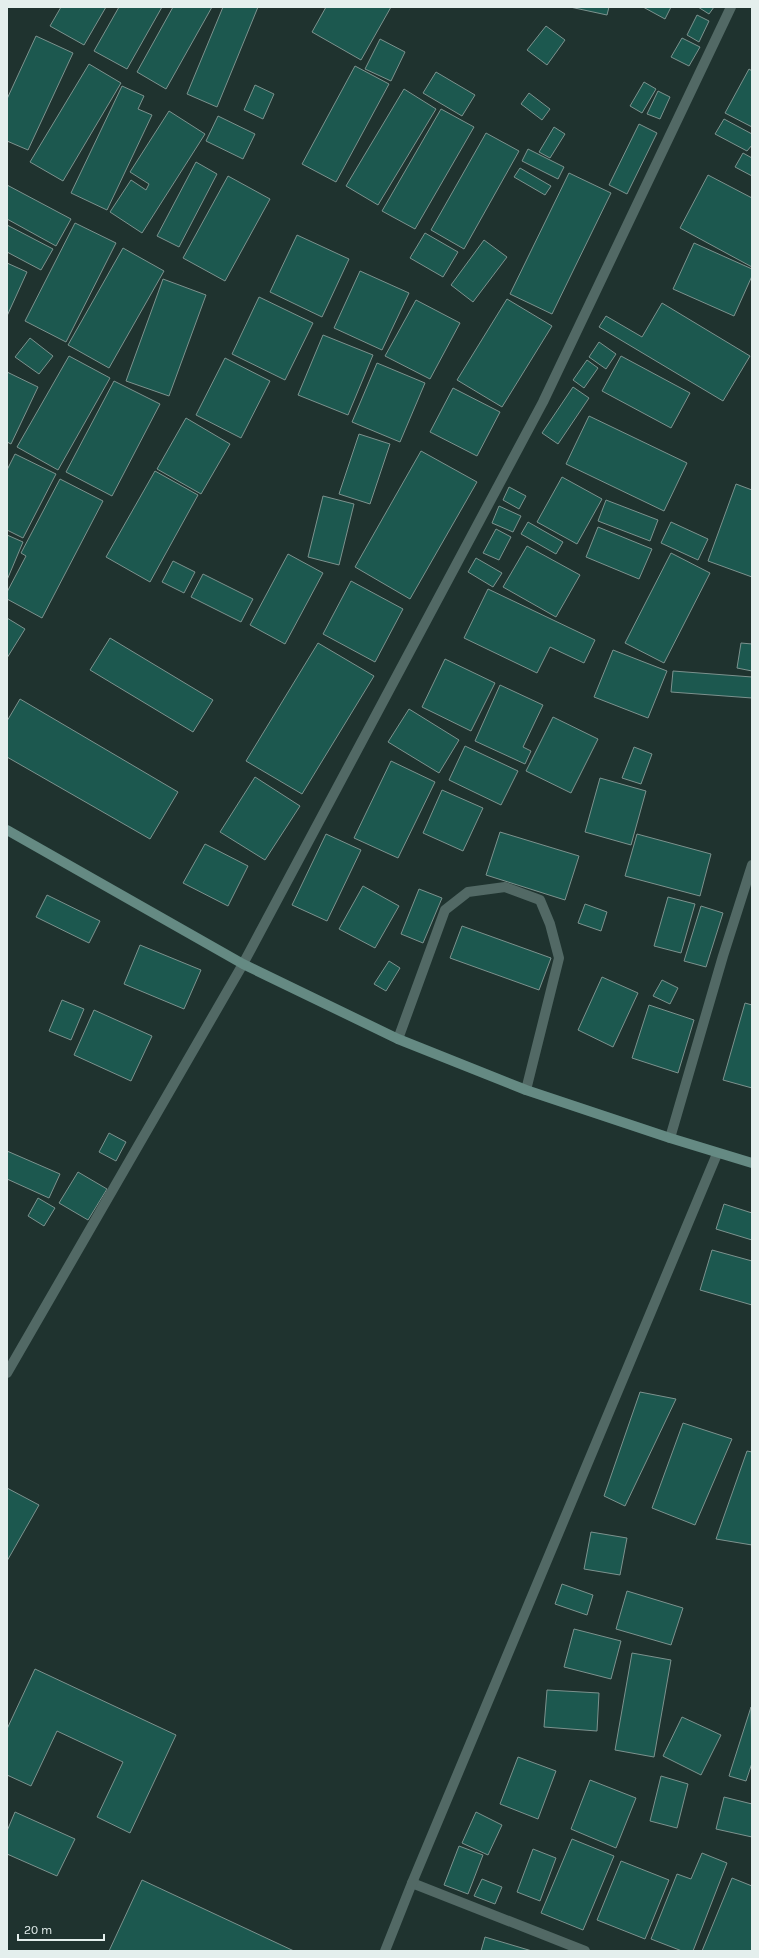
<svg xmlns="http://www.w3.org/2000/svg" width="759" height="1958" font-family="Karla,sans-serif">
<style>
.building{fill:#1c584f;stroke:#7c928e}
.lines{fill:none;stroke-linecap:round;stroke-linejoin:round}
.service{stroke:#526965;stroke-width:10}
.minor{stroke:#526965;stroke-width:10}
.secondary{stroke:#658a83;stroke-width:10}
</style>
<rect width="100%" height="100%" fill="#1f332f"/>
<!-- building -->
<g class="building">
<polygon points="61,7 106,7 84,45 50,26"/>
<polygon points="119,7 162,7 127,69 94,51"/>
<polygon points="173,7 212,7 166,89 137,72"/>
<polygon points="223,7 258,7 217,107 187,94"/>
<polygon points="326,7 391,7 361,60 312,32"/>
<polygon points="570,7 609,7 607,15"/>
<polygon points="643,7 671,7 665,19"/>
<polygon points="698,7 714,7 709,14"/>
<polygon points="697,15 709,21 699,42 687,35"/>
<polygon points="546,26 565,40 547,65 527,50"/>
<polygon points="36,36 73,53 28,150 7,141 7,99"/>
<polygon points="682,38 700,47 689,66 671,57"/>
<polygon points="380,39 405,52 391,81 365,69"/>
<polygon points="89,64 121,83 63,181 30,162"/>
<polygon points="355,66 389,84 336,182 302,164"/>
<polygon points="749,69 752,71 752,127 725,113"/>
<polygon points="436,72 475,95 462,116 423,93"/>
<polygon points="644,82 656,89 642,113 630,106"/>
<polygon points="255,85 274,94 263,119 244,110"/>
<polygon points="122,86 144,96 138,109 152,115 107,210 71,193"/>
<polygon points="404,89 436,109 378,205 346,186"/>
<polygon points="658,91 670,97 660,119 647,114"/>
<polygon points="529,93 550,109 542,120 521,104"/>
<polygon points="441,109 474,127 415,229 382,211"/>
<polygon points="169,111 205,134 142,233 110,212 131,180 146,190 149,184 130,172"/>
<polygon points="218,116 255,134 243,159 206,141"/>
<polygon points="724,119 752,134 752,145 747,151 715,134"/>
<polygon points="639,124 657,133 627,194 609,185"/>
<polygon points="554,127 565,134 550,158 539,152"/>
<polygon points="486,133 519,151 464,249 431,230"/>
<polygon points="528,149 564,167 558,179 522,161"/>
<polygon points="743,153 752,158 752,176 735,167"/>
<polygon points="196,162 217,174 179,247 157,236"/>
<polygon points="520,168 551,186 545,195 514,177"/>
<polygon points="569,173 611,193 552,314 510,294"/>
<polygon points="708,175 752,198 752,267 680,228"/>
<polygon points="228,176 270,199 225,281 183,258"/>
<polygon points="7,185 71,219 56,246 7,219"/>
<polygon points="75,223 116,243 66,342 25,321"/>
<polygon points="7,225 53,249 41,270 7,252"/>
<polygon points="425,233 458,252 443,277 410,258"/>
<polygon points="297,235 349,259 322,317 270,292"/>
<polygon points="484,240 507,257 473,302 451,285"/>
<polygon points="694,243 752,269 752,276 734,316 673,289"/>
<polygon points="123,248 164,271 109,368 68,345"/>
<polygon points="7,263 27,272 7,316"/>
<polygon points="360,271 409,293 382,350 334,328"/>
<polygon points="163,279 206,295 169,396 126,381"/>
<polygon points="259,297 313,323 285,380 232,354"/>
<polygon points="507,299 552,326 502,407 457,380"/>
<polygon points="416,300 460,323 430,379 385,356"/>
<polygon points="662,303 750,356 723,401 599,327 606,316 642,337"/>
<polygon points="323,335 373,355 348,415 298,395"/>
<polygon points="30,338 53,356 39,374 15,357"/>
<polygon points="599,342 616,354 606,369 589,357"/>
<polygon points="69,356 110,378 58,470 17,447"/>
<polygon points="621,356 690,393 671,428 602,391"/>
<polygon points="225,358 270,381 241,438 196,415"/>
<polygon points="587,360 598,368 584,388 573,380"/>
<polygon points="377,363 425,383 400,442 352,422"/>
<polygon points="7,372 38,387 11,444 7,442"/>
<polygon points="114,381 160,404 112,496 66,472"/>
<polygon points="573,387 589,398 558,444 542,433"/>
<polygon points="453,388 500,412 477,456 430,432"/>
<polygon points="589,416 687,463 664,511 566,464"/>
<polygon points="186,418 230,444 201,494 157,469"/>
<polygon points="359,434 390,444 370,504 339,494"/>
<polygon points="421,451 477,482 410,599 355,567"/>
<polygon points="15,454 56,474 23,538 7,530 7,470"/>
<polygon points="155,471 198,495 150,582 106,557"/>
<polygon points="562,477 602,499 577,544 537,522"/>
<polygon points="60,479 103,501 42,618 7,599 7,592 26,556 21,553"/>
<polygon points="736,484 752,490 752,577 708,561"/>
<polygon points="509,487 526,496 519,509 503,500"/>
<polygon points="323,496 354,504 339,565 308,557"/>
<polygon points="606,500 658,520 650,541 598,521"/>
<polygon points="499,506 521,516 513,532 492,523"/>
<polygon points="528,522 563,542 556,554 521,534"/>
<polygon points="671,522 708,539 698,560 661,543"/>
<polygon points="598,527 652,549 639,579 586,557"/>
<polygon points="496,529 511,537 499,560 483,553"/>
<polygon points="7,535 23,542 7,580"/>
<polygon points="527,546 580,575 556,617 503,587"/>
<polygon points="671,553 710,573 664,663 625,643"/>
<polygon points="288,554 323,573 285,644 250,625"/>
<polygon points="476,558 502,573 493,587 468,572"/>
<polygon points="173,561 195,572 184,593 162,582"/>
<polygon points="203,574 253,599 241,622 191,597"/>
<polygon points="351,581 403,609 375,662 323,634"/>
<polygon points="488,589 595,640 584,663 550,647 537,673 464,638"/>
<polygon points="7,618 25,629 7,658"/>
<polygon points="110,638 213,700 193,732 90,670"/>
<polygon points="318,643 374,676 302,794 246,761"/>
<polygon points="741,643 752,644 752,671 737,668"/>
<polygon points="613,650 667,671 648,718 594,697"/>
<polygon points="445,659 495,683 471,731 422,707"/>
<polygon points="673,671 752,677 752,698 671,692"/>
<polygon points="500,685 543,705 523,747 531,751 525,764 475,741"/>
<polygon points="20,699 178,792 150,839 7,757 7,721"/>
<polygon points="409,709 459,740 439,773 388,742"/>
<polygon points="553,717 598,739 571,793 526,771"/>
<polygon points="465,746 518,771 501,805 449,780"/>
<polygon points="634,747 652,754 641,784 622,778"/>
<polygon points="391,761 435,782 398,858 354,838"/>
<polygon points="255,777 300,806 265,860 220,832"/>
<polygon points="600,778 646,791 631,845 585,832"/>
<polygon points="442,790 483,808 463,851 423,833"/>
<polygon points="500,832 579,856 565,900 486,875"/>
<polygon points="326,834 361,850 327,921 292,905"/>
<polygon points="637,834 711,854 700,896 625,876"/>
<polygon points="205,844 248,866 228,906 183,883"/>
<polygon points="363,886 399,906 375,948 339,929"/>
<polygon points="419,889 442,898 423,943 401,934"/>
<polygon points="47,895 100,921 89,943 36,917"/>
<polygon points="668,897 695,904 681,953 654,946"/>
<polygon points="585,904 607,912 601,931 578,923"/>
<polygon points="701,906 723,913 706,967 684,961"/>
<polygon points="462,926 551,958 539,990 450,958"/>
<polygon points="140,945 201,970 184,1009 124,984"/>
<polygon points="389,961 400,968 386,991 374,984"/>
<polygon points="602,977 638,993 613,1047 578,1030"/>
<polygon points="662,980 678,988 670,1004 653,996"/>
<polygon points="62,1000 84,1009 71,1040 49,1031"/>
<polygon points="745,1003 752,1005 752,1088 723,1080"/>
<polygon points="649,1005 694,1020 678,1073 632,1058"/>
<polygon points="94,1010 152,1036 131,1081 74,1055"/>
<polygon points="109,1133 126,1142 116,1161 99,1152"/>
<polygon points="7,1151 60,1174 49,1198 7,1179"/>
<polygon points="78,1172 107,1189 88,1220 59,1203"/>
<polygon points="38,1198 55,1208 44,1226 28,1216"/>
<polygon points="724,1204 752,1213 752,1240 716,1229"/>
<polygon points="712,1250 752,1261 752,1305 700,1290"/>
<polygon points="640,1392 676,1399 625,1506 604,1496"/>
<polygon points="683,1423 732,1439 695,1525 652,1508"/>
<polygon points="747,1451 752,1452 752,1545 716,1539"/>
<polygon points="7,1488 39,1505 7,1561"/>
<polygon points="591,1532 627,1538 620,1575 584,1569"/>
<polygon points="562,1584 593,1595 587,1615 555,1604"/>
<polygon points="627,1591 683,1608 671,1645 616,1629"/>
<polygon points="574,1629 621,1641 611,1679 564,1667"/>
<polygon points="632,1653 671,1660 654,1757 615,1750"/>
<polygon points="35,1669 176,1735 130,1833 97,1817 123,1762 57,1731 31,1786 7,1775 7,1729"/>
<polygon points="547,1690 599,1693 597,1731 544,1727"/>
<polygon points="751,1707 752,1763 746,1781 729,1776"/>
<polygon points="682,1717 721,1735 701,1775 663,1756"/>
<polygon points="518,1757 556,1771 538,1819 500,1804"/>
<polygon points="661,1776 688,1784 677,1828 650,1821"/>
<polygon points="590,1780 636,1798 616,1848 571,1829"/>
<polygon points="724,1797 752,1804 752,1837 716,1829"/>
<polygon points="15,1812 75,1839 57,1876 7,1854 7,1831"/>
<polygon points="476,1812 502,1825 488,1855 462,1843"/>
<polygon points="572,1839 614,1856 583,1930 541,1913"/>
<polygon points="459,1846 483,1855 468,1894 444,1885"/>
<polygon points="533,1849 556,1858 540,1901 517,1892"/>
<polygon points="702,1853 727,1863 693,1951 682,1951 651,1939 677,1874 691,1879"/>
<polygon points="621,1861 669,1880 645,1939 597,1920"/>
<polygon points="732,1878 752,1886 752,1951 702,1951"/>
<polygon points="482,1879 502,1887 495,1904 474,1896"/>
<polygon points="142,1880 294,1951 109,1951"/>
<polygon points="485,1937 532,1951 481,1951"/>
</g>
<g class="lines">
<!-- service -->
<polyline class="service" points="398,1039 445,910 468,892 505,887 540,900 550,924 559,958 526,1090"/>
<!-- minor -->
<g class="minor">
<polyline points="670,1138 723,956 752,865"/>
<polyline points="7,1373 243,964 543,402 731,7"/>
<polyline points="412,1883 585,1951"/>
<polyline points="385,1951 412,1883 717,1154"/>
</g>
<!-- secondary -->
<polyline class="secondary" points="7,830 243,964 398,1039 526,1090 670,1138 752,1163"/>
</g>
<!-- border -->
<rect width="759" height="1958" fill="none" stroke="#e4efed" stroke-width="16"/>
<!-- scale -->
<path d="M18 1934v6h86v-6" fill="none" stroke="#e4efed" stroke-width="2"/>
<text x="24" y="1934" font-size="12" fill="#e4efed" stroke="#1f332f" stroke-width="3" paint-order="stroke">20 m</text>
</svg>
